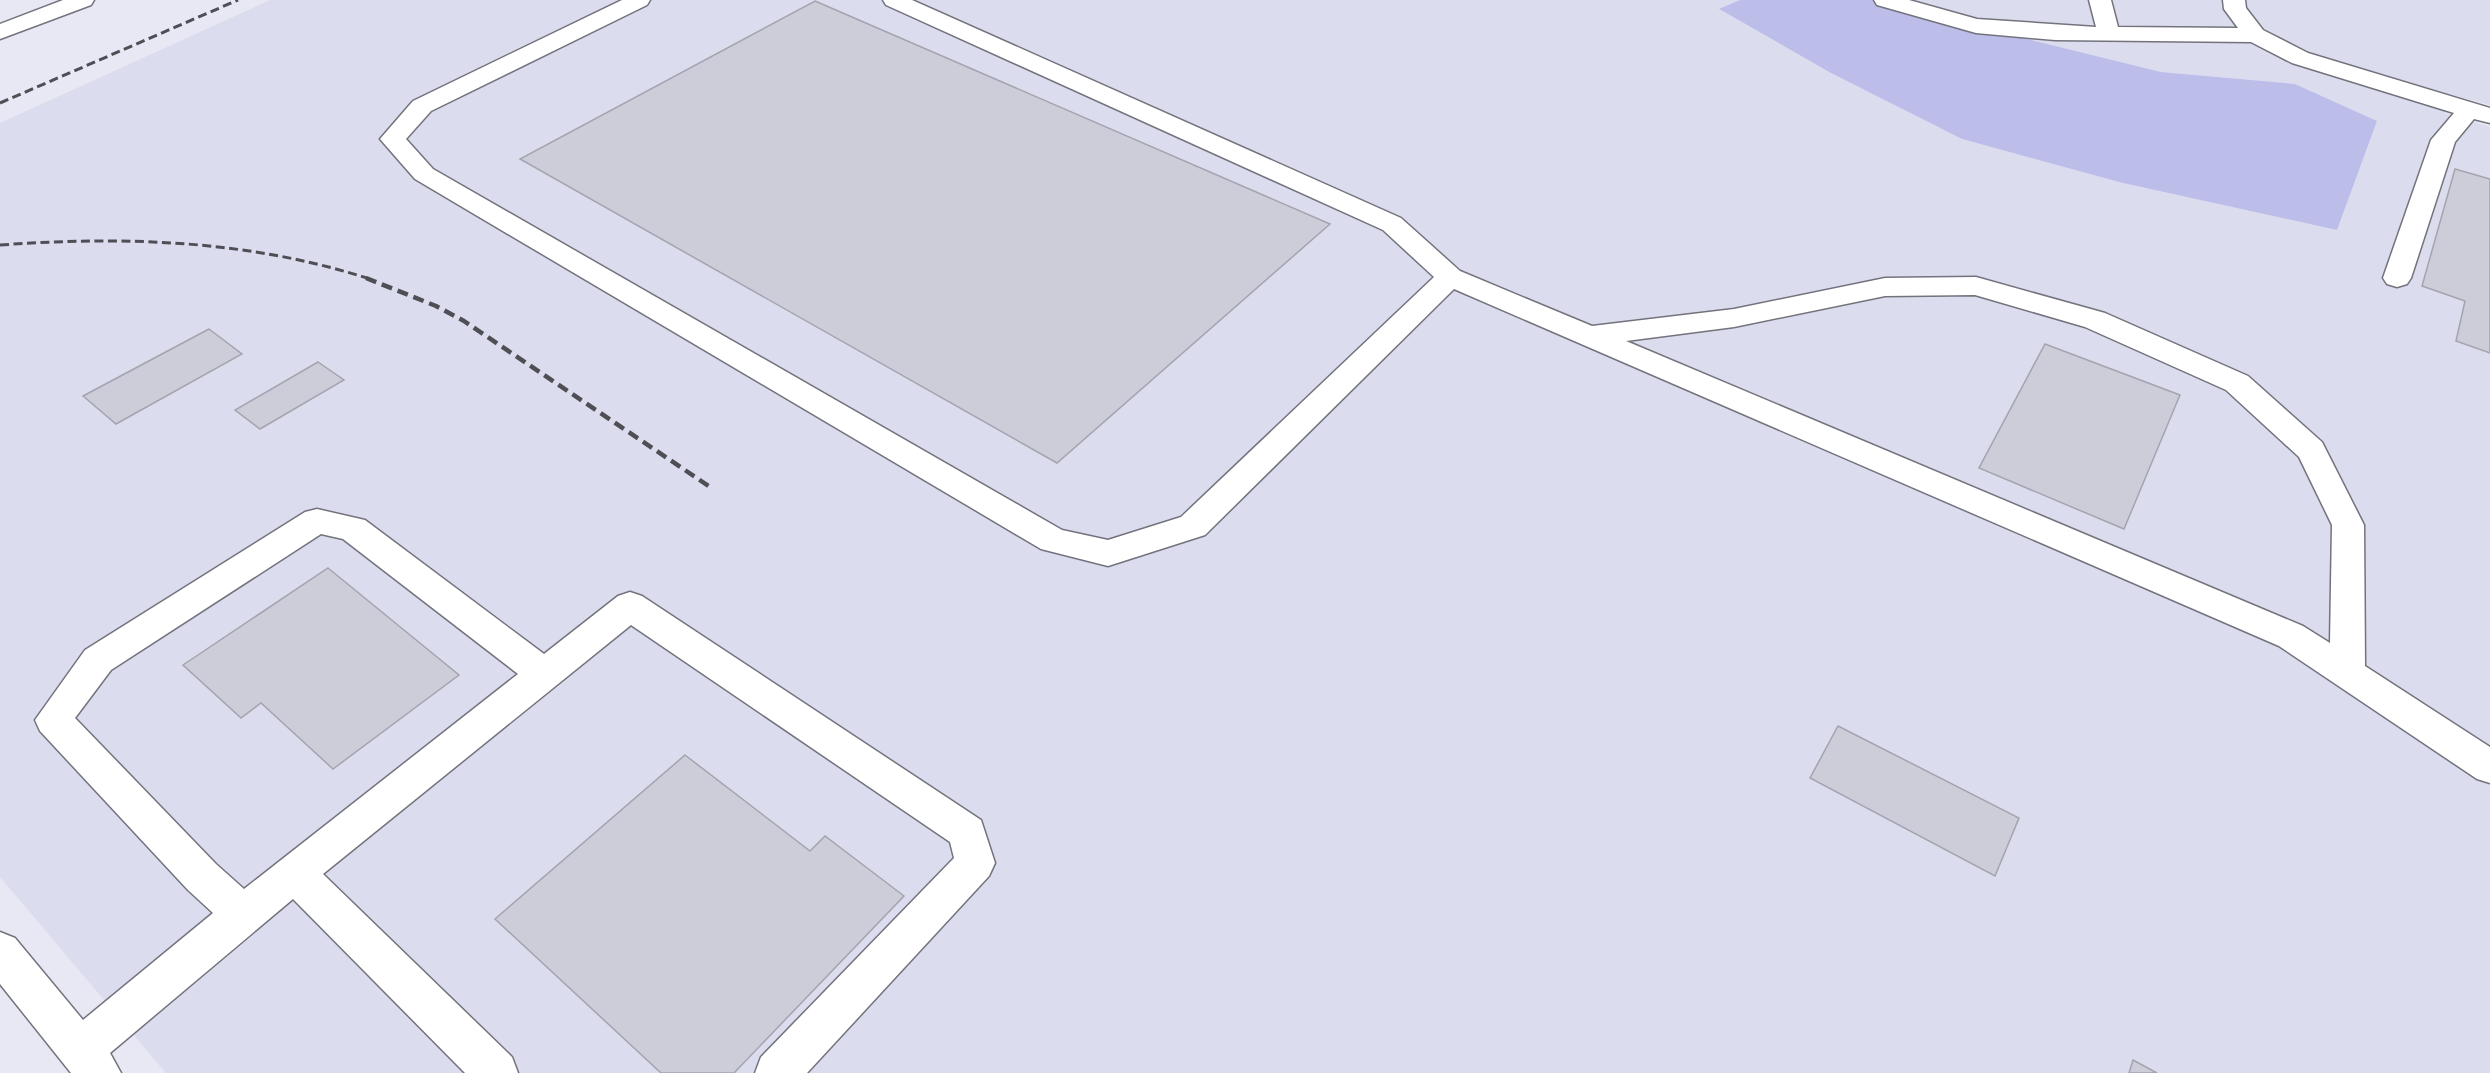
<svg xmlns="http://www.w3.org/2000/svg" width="2490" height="1073" font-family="Montserrat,sans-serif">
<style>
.built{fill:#dcdcef}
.green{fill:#bcbde9}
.building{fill:#cccdd8;stroke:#a4a4af;stroke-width:1.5}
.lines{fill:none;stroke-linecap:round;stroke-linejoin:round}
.minor-casing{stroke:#73737d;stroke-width:3}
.minor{fill:#fff;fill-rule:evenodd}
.rail-far1{stroke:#4e4e54;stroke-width:3;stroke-dasharray:9 4.5;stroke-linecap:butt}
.rail{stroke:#4e4e54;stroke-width:4.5;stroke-dasharray:11 6;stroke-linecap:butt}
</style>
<rect width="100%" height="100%" fill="#e7e8f3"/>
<!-- built -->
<polygon class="built" points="270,0 1740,0 1720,10 1831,73 1962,139 2123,183 2337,230 2377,121 2295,84 2161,72 1998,32 1889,0 2490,0 2490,105 2450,94 2444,113 2490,127 2490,1073 166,1073 0,877 0,123"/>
<!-- green -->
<polygon class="green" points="1740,0 1889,0 1998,32 2161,72 2295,84 2377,121 2337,230 2123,183 1962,139 1831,73 1719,9"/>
<!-- building -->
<g class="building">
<polygon points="815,1 1330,224 1057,463 520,159"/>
<polygon points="2455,169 2490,179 2490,353 2456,341 2465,301 2422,286"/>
<polygon points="209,329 242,354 116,424 83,396"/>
<polygon points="2045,344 2180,395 2124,529 1979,468"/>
<polygon points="318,362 344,380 260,429 235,410"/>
<polygon points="328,568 459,675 333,769 261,703 241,718 183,665"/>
<polygon points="1838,726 2019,818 1995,876 1810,778"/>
<polygon points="685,755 810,851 825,836 904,896 734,1073 661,1073 495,919"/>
<polygon points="2133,1060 2157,1073 2129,1073"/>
</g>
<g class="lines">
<!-- minor casing -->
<g class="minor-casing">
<g id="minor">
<polygon points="63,0 94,0 91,5 0,39 0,24"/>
<path d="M622,0h28l-3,5 -216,106 -25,28 27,30 629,361 46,10 73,-23 253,-240 -51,-47 -497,-225 -3,-5h29l489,218 59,53 132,55 142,-17 151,-31 91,-1 129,36 143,63 74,66 42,83 1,141 125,81v36l-13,-4 -198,-133 -825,-357 -249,246 -97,31 -67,-17 -626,-370 -35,-40 33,-38zM1975,295l110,32 141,63 73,67 33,68 -2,118 -27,-17 -677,-285 108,-14 151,-31z"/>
<polygon points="1874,0 1909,0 1977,19 2096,27 2089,0 2111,0 2118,27 2238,28 2224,9 2223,0 2245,0 2246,8 2263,30 2308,53 2490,108 2490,123 2474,119 2455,142 2411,278 2407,284 2397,287 2387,284 2383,278 2431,140 2454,113 2292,63 2251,42 2055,40 1976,33 1877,5"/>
<path d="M317,509l48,11 179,134 74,-58 12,-4 12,4 339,224 14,43 -6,13 -182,197h-52l6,-16 193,-199 -4,-16 -319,-217 -308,249 189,183 6,16h-53l-172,-174 -183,154 11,20h-50l-71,-89v-52l15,6 68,82 130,-107 -25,-23 -148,-159 -5,-11 50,-70 220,-138zM321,534l22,5 175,135 -274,215 -28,-25 -141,-146 36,-48z"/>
</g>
</g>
<!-- minor -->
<use href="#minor" class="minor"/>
<!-- rail-far1 -->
<g class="rail-far1">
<polyline points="0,103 238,0"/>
<path d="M0,245c127,-9 249,-5 370,34"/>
</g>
<!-- rail -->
<polyline class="rail" points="366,278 436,306 464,321 713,489"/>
</g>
</svg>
